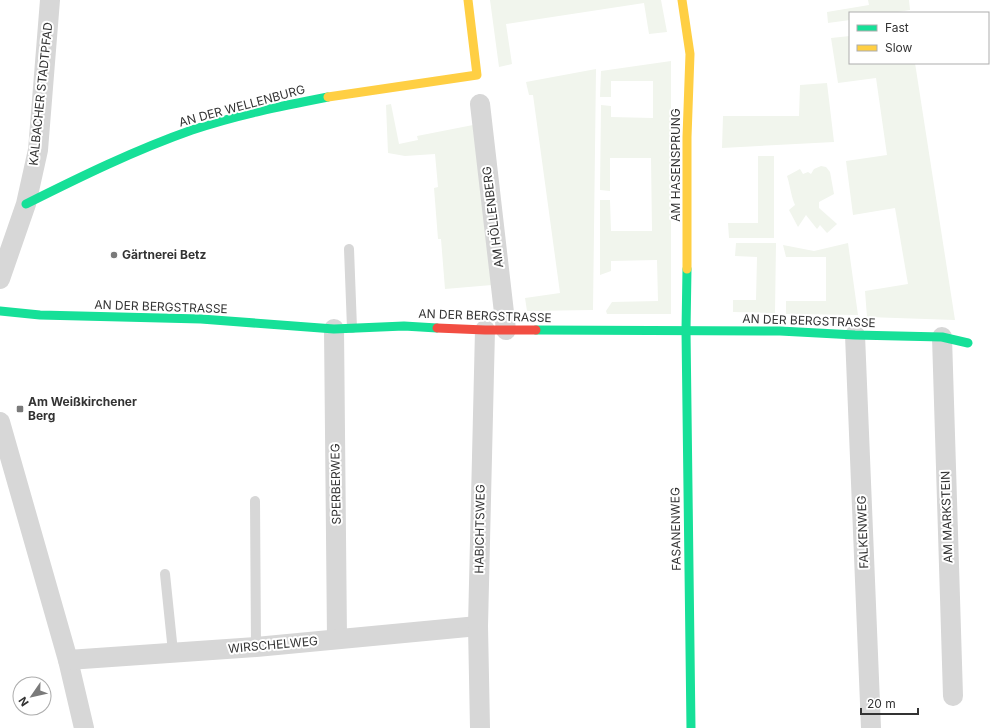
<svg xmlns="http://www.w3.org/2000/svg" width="1001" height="728" font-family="Inter,sans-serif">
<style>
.green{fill:#f1f5ed}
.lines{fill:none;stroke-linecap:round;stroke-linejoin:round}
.lane{stroke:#d7d7d7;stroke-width:10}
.street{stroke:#d7d7d7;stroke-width:20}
.fast{stroke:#16e098;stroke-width:9}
.slow{stroke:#ffcf43;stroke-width:9}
.jam{stroke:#f24e42;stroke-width:9}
.poi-dot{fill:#7a7a7a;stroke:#fff;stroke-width:1.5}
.labels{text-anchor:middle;stroke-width:4;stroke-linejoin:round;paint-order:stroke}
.street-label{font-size:12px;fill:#333;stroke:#fff}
.poi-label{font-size:12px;font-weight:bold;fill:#333;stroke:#fff;text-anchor:start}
</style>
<rect width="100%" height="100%" fill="#fff"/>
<!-- green -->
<g class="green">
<polygon points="490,0 661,0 667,32 649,34 644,3 506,24 512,64 499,67"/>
<polygon points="868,0 909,0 910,10 892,13 850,13 850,20 828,23 827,12 869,5"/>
<polygon points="850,36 850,63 915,63 955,320 867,317 865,291 908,284 895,208 853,215 846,161 887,155 876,78 838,83 831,38"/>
<polygon points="671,61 671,314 607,314 606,311 612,302 658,301 657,260 611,261 611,271 600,275 600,200 610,200 611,231 652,231 651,158 610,158 610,191 600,190 601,105 611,106 611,117 653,118 653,81 611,81 611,97 600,97 601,71"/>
<polygon points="596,69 593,310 527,311 525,298 560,293 533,95 529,95 526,82"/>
<polygon points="827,83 834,142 722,148 723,116 799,116 800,85"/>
<polygon points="391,104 399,144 418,140 417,136 473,125 492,285 445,289 441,239 438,239 434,188 438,187 435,154 405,156 388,153 386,105"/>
<polygon points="758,156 774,156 774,238 729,238 728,223 758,223"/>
<path d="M821,166l5,1 4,5 4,22 -15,8v6l18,16 -10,9 -7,-8 -3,4 -11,-14 -8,12 -9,-17 6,-5c-4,-9 -5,-20 -8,-29l13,-7 3,5 5,-2 3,2 3,-5z"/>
<polygon points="736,243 776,243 775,313 733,312 733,300 756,300 757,257 735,256"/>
<polygon points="848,243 858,315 786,314 786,301 826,301 826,257 786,257 783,245 814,251"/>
</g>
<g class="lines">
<!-- lane -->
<g class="lane">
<polyline points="349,249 352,328"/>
<polyline points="255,501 256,647"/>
<polyline points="165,574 173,652"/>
</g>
<!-- street -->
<g class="street">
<polyline points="480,104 506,330"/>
<polyline points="0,279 26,204 38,150 50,0"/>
<polyline points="334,329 337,639"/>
<polyline points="855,335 871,728"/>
<polyline points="942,337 953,696"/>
<polyline points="0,422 68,660 84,728"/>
<polyline points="68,660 256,647 478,626"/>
<polyline points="480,728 478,626 485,330"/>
</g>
<!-- fast -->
<g class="fast">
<path d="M26,204c54,-27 109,-54 166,-74 44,-15 90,-24 136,-33"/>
<polyline points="687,269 686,330 691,728"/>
<polyline points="0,311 40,315 201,319 334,329 404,326 437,328"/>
<polyline points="536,330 780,331 855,335 942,337 968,343"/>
</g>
<!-- slow -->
<g class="slow">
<polyline points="682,0 690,54 687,137 687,269"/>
<polyline points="328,97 477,75 468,0"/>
</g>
<!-- jam -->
<polyline class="jam" points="437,328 485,330 536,330"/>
</g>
<!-- markers -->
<g class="poi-dot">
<circle cx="114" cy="255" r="4"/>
<rect x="16" y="405" width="8" height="8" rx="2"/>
</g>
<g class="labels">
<!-- street labels -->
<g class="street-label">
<text transform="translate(41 94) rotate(-84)" y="4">KALBACHER STADTPFAD</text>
<text transform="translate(242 106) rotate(-15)" y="4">AN DER WELLENBURG</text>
<text transform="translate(676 165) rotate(-90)" y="4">AM HASENSPRUNG</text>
<text transform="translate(493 217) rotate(-97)" y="4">AM HÖLLENBERG</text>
<text transform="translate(161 307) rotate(2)" y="4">AN DER BERGSTRASSE</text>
<text transform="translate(485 316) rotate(2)" y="4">AN DER BERGSTRASSE</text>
<text transform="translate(809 321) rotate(2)" y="4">AN DER BERGSTRASSE</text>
<text transform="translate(336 484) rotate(-91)" y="4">SPERBERWEG</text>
<text transform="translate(947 517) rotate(-92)" y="4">AM MARKSTEIN</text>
<text transform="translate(480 529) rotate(-89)" y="4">HABICHTSWEG</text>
<text transform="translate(676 529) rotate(-91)" y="4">FASANENWEG</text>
<text transform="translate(863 532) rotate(-92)" y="4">FALKENWEG</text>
<text transform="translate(273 645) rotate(-5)" y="4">WIRSCHELWEG</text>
</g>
<!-- poi labels -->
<g class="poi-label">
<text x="122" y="259">Gärtnerei Betz</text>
<text x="28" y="406">Am Weißkirchener<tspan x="28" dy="14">Berg</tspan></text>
</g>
</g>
<!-- legend -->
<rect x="849" y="12" width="140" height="52" fill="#ffffff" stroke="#adadad"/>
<rect x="857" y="25" width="20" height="6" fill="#16e098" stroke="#adadad"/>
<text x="885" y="32" font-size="12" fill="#333333">Fast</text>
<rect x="857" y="45" width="20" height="6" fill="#ffcf43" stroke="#adadad"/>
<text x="885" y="52" font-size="12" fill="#333333">Slow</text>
<!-- north arrow -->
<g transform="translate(32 696) rotate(236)"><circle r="19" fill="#ffffff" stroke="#adadad"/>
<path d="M0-3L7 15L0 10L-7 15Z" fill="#7a7a7a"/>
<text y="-6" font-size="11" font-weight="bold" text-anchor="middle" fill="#333333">N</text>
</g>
<!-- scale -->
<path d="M861 708v6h57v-6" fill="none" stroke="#333333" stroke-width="2"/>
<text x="867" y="708" font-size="12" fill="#333333" stroke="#ffffff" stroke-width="3" paint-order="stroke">20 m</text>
</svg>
